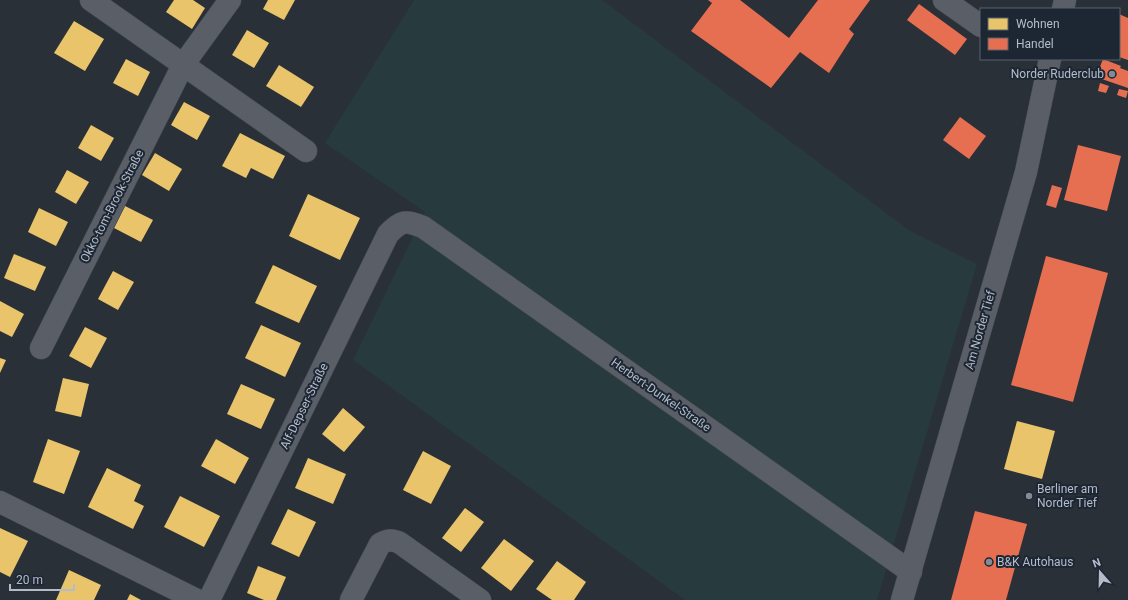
<svg xmlns="http://www.w3.org/2000/svg" width="1128" height="600" font-family="Roboto,sans-serif">
<style>
.green{fill:#273a3e}
.homes{fill:#e9c46a}
.shops{fill:#e76f51}
.lines{fill:none;stroke-linecap:round;stroke-linejoin:round}
.street-casing{stroke:#484c53;stroke-width:23}
.street{stroke:#5a5e66;stroke-width:22}
.poi-dot{fill:#848b96;stroke:#1d2633;stroke-width:1.5}
.labels{text-anchor:middle;stroke-width:4;stroke-linejoin:round;paint-order:stroke}
.poi-label{font-size:12px;fill:#b4bcc9;stroke:#1d2633;text-anchor:start}
.street-label{font-size:12px;fill:#b4bcc9;stroke:#1d2633}
</style>
<rect width="100%" height="100%" fill="#2a3038"/>
<!-- green -->
<polygon class="green" points="414,0 602,0 910,231 977,264 877,600 685,600 353,360 425,212 325,143"/>
<!-- homes -->
<g class="homes">
<polygon points="174,0 193,0 205,8 192,29 166,12"/>
<polygon points="268,0 295,0 284,20 263,9"/>
<polygon points="74,21 104,39 85,71 54,53"/>
<polygon points="247,30 269,43 254,68 232,55"/>
<polygon points="126,59 150,72 138,96 113,83"/>
<polygon points="279,65 314,87 301,107 266,86"/>
<polygon points="184,102 210,116 197,140 171,125"/>
<polygon points="91,125 114,138 101,161 78,148"/>
<polygon points="240,133 285,156 273,179 251,168 246,178 222,166"/>
<polygon points="155,153 182,169 169,191 142,175"/>
<polygon points="67,170 89,182 76,204 55,192"/>
<polygon points="308,194 360,218 340,260 289,236"/>
<polygon points="125,206 153,220 141,242 114,228"/>
<polygon points="39,208 68,222 56,246 28,232"/>
<polygon points="14,254 46,267 35,291 4,278"/>
<polygon points="273,265 317,286 299,323 255,303"/>
<polygon points="113,271 134,282 118,310 98,299"/>
<polygon points="0,301 24,314 12,337 0,331"/>
<polygon points="261,325 301,343 285,377 245,358"/>
<polygon points="85,327 107,338 91,368 69,356"/>
<polygon points="0,358 6,360 0,373"/>
<polygon points="63,378 89,384 81,417 55,411"/>
<polygon points="241,384 275,399 261,429 227,414"/>
<polygon points="343,408 365,427 344,452 322,434"/>
<polygon points="1017,421 1055,431 1042,479 1004,469"/>
<polygon points="48,439 80,451 64,494 33,482"/>
<polygon points="216,439 249,458 235,484 201,466"/>
<polygon points="423,451 451,466 431,504 403,490"/>
<polygon points="308,458 346,474 333,504 295,488"/>
<polygon points="107,468 141,485 134,501 144,506 133,529 88,507"/>
<polygon points="180,496 220,516 204,547 164,527"/>
<polygon points="465,508 484,522 461,552 442,538"/>
<polygon points="288,509 316,522 299,557 271,544"/>
<polygon points="0,528 28,541 10,577 0,572"/>
<polygon points="504,539 534,561 511,591 481,568"/>
<polygon points="557,561 586,582 574,600 552,600 536,589"/>
<polygon points="258,566 286,577 276,600 264,600 247,593"/>
<polygon points="69,570 101,585 94,600 56,600"/>
<polygon points="130,594 141,600 127,600"/>
</g>
<!-- shops -->
<g class="shops">
<polygon points="708,0 740,0 789,38 818,0 870,0 849,29 854,34 829,73 800,52 771,88 691,31 712,3"/>
<polygon points="919,4 967,39 955,55 907,20"/>
<polygon points="1119,14 1128,18 1128,60 1119,57"/>
<polygon points="1103,59 1121,66 1120,68 1128,71 1128,88 1096,77"/>
<polygon points="1100,83 1109,86 1106,93 1098,91"/>
<polygon points="1119,89 1128,91 1126,98 1117,95"/>
<polygon points="960,117 986,136 969,159 943,140"/>
<polygon points="1078,145 1121,156 1107,211 1064,200"/>
<polygon points="1052,185 1062,188 1056,208 1046,205"/>
<polygon points="1046,256 1108,273 1073,402 1011,385"/>
<polygon points="975,511 1027,524 1006,600 951,600"/>
</g>
<g class="lines">
<!-- street casing -->
<g class="street-casing">
<g id="street">
<polyline points="91,0 306,151"/>
<polyline points="944,0 981,26"/>
<polyline points="1063,9 1065,0"/>
<polyline points="41,348 183,65 230,0"/>
<polyline points="0,502 197,600"/>
<path d="M209,600l179,-366c14,-14 17,-14 35,-7l488,345"/>
<path d="M351,600l29,-56c7,-4 12,-5 20,-1l80,57"/>
<polyline points="902,600 1026,172 1050,59"/>
</g>
</g>
<!-- street -->
<use href="#street" class="street"/>
</g>
<!-- markers -->
<g class="poi-dot">
<circle cx="1112" cy="74" r="4"/>
<circle cx="1029" cy="496" r="4"/>
<circle cx="989" cy="562" r="4"/>
</g>
<g class="labels">
<!-- poi labels -->
<g class="poi-label">
<text x="1104" y="78" text-anchor="end">Norder Ruderclub</text>
<text x="1037" y="493">Berliner am<tspan x="1037" dy="14">Norder Tief</tspan></text>
<text x="997" y="566">B&amp;K Autohaus</text>
</g>
<!-- street labels -->
<g class="street-label">
<text transform="translate(112 206) rotate(-63)" y="4">Okko-tom-Brook-Straße</text>
<text transform="translate(980 330) rotate(-74)" y="4">Am Norder Tief</text>
<text transform="translate(661 395) rotate(35)" y="4">Herbert-Dunkel-Straße</text>
<text transform="translate(304 406) rotate(-64)" y="4">Alf-Depser-Straße</text>
</g>
</g>
<!-- legend -->
<rect x="980" y="8" width="140" height="52" fill="#1d2633" stroke="#59626f"/>
<rect x="988" y="18" width="20" height="12" fill="#e9c46a" stroke="#59626f"/>
<text x="1016" y="28" font-size="12" fill="#b4bcc9">Wohnen</text>
<rect x="988" y="38" width="20" height="12" fill="#e76f51" stroke="#59626f"/>
<text x="1016" y="48" font-size="12" fill="#b4bcc9">Handel</text>
<!-- north arrow -->
<g transform="translate(1100 572) rotate(340)" stroke="#1d2633" stroke-width="3" paint-order="stroke">
<path d="M0-3L7 15L0 10L-7 15Z" fill="#b4bcc9"/>
<text y="-6" font-size="11" font-weight="bold" text-anchor="middle" fill="#b4bcc9">N</text>
</g>
<!-- scale -->
<path d="M10 584v6h64v-6" fill="none" stroke="#b4bcc9" stroke-width="2"/>
<text x="16" y="584" font-size="12" fill="#b4bcc9" stroke="#1d2633" stroke-width="3" paint-order="stroke">20 m</text>
</svg>
